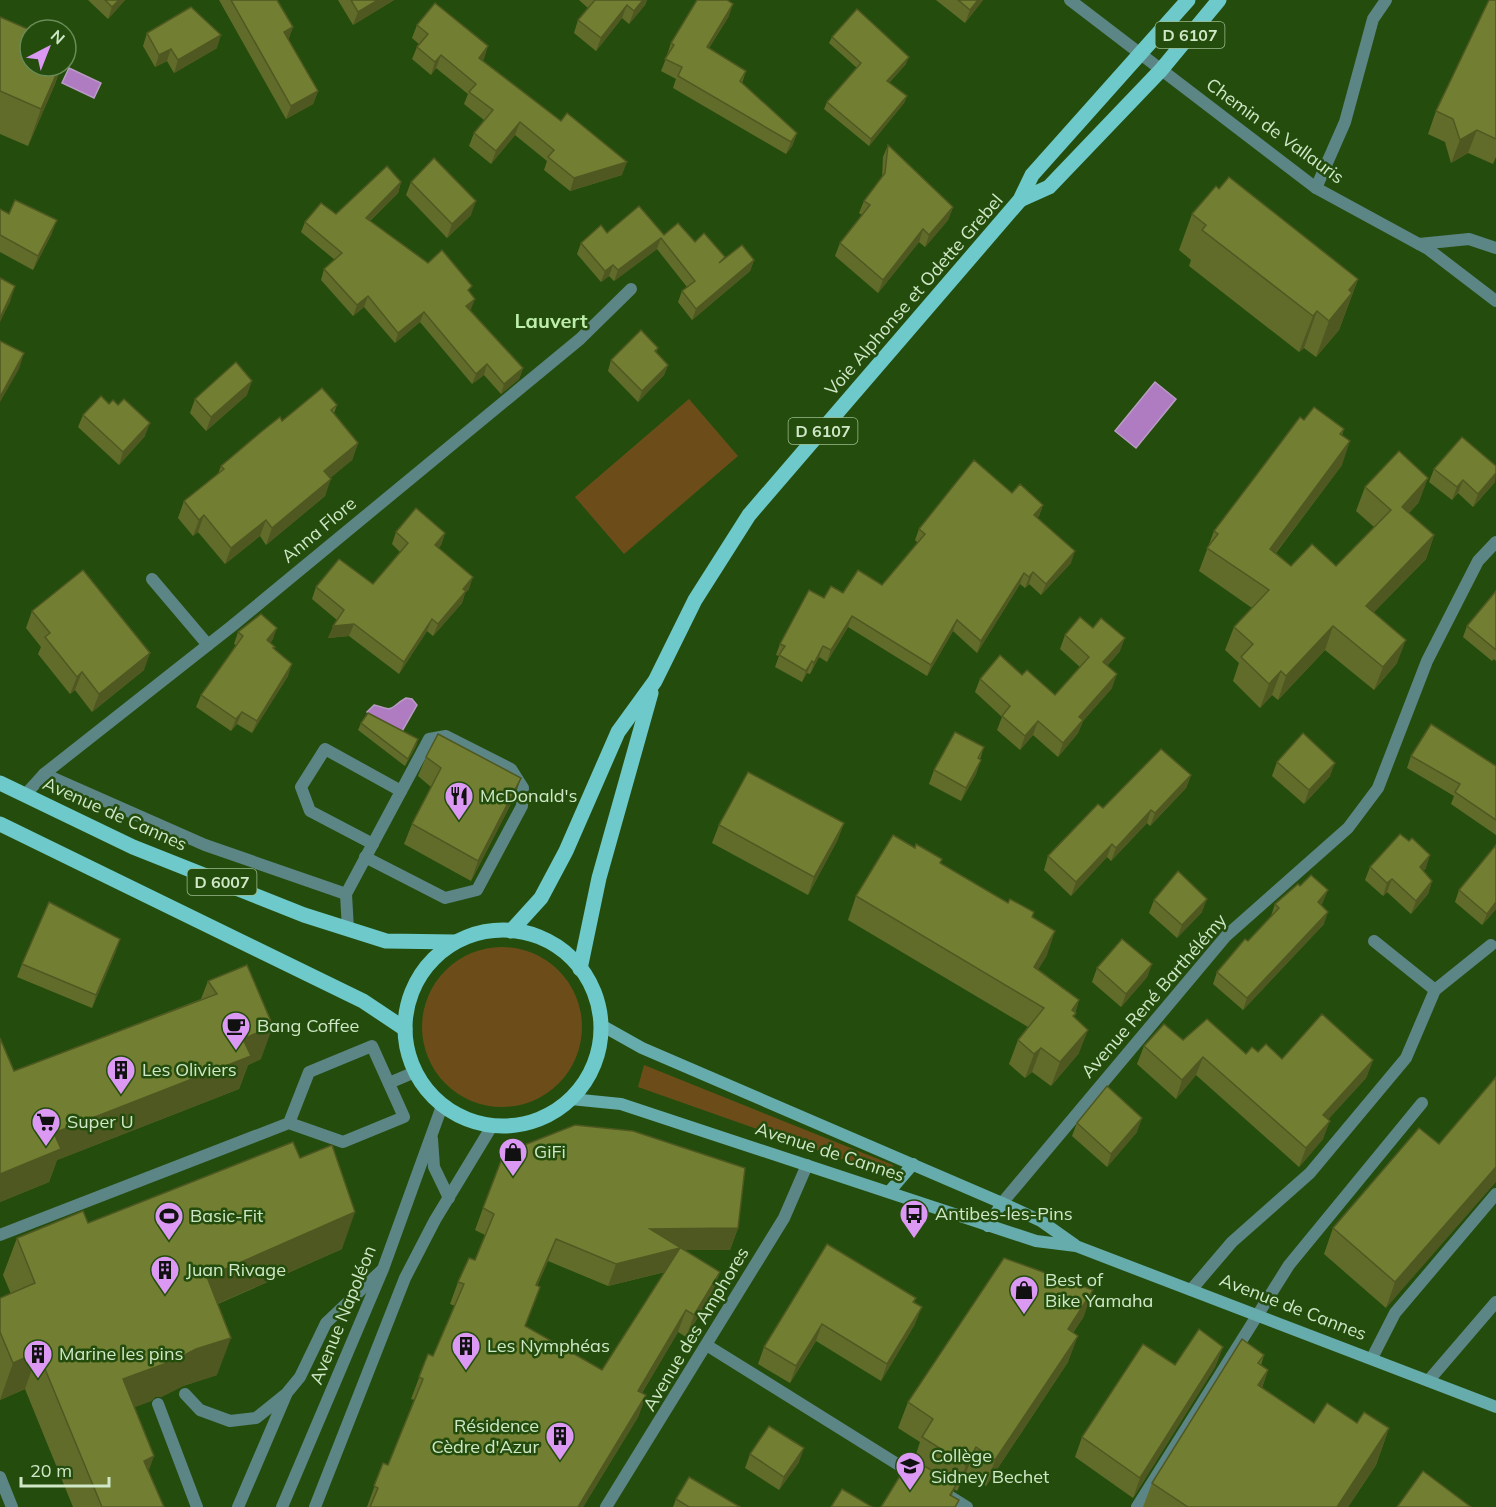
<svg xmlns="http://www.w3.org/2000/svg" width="1496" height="1507" font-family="Mulish,sans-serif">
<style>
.green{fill:#6c4d19}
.water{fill:#af7cc2;stroke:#b99cc4;stroke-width:1.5}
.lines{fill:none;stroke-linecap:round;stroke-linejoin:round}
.lane{stroke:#5c8686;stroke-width:12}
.street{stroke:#5c8686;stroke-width:12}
.secondary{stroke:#67acad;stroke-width:12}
.primary{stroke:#6ec9ca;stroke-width:15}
.wall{fill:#626c2a;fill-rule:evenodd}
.shaded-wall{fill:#505822}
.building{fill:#727e31;stroke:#505822;stroke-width:1.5;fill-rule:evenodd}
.labels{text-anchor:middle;stroke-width:5;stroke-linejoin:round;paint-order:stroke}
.shield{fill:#244d0d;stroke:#9cba8f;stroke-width:1.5}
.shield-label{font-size:16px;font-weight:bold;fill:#d0e8c7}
.street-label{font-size:18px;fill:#d0e8c7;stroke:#244d0d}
.poi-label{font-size:18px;fill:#d0e8c7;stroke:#244d0d;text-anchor:start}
.neighbourhood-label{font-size:20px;font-weight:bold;fill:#beeeab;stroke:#244d0d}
</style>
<rect width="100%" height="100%" fill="#244d0d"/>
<!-- green -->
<g class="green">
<polygon points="689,399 738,456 624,554 575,497"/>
<circle cx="502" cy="1027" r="80"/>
<polygon points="644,1065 893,1165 895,1171 887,1175 638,1087"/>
</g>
<!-- water -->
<g class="water">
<polygon points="69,68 101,83 94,98 62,83"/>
<polygon points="1155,382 1176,399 1136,448 1115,431"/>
<path d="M406,698l6,1 5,6 -20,35 -30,-28 7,-7c23,7 13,4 32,-7z"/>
</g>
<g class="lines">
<!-- lane -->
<g class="lane">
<polyline points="1316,188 1345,122 1373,19 1386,0"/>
<polyline points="1419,244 1469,239 1496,248"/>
<polyline points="152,579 208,645"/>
<polyline points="44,774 205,845 346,894"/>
<polyline points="373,844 310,811 301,787 325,749 401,791"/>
<polyline points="348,930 346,894 429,739 446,736 511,769 523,788 522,806 477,890 445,898 365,857"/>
<polyline points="1374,941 1435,990"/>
<polyline points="1191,1290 1232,1242 1310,1173 1406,1058 1435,990 1491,945"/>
<polyline points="708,1346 918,1477"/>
<polyline points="1372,1358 1395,1313 1496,1194"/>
<polyline points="1429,1380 1496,1302"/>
<polyline points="185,1394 200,1410 230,1421 256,1418 286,1394 300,1377 326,1323 382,1270"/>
<polyline points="158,1404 197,1507"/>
<polyline points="946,1494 967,1507"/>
<polyline points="238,1507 286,1395"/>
<polyline points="1137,1507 1289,1265 1422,1103"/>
</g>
<!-- street -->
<g class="street">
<polyline points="1070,0 1316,188 1428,249 1496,301"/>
<polyline points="25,795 44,774 232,626 580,339 631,289"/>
<polyline points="389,1083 415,1072"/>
<polyline points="432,1139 434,1167 449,1198"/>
<polyline points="1002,1203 1226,936 1348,828 1378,788 1427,661 1478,561 1496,542"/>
<polyline points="0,1235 289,1123 343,1142 404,1117 372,1046 309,1072 289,1123"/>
<polyline points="0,1477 12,1507"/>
<polyline points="282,1507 383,1269 442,1106"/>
<polyline points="315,1507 405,1278 435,1220 492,1126"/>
<polyline points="606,1507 784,1218 807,1165"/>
</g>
<!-- secondary -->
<g class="secondary">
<polyline points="601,1025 642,1048 1002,1203 1041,1221 1075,1245"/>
<polyline points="571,1099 621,1104 1036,1241 1076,1246 1496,1407"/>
<polyline points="889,1192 913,1164"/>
<polyline points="988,1226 1002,1203"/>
</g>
<!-- primary -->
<g class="primary">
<polyline points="1020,200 1049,187 1161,70 1219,0"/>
<polyline points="0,783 133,847 304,915 386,941 455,942"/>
<polyline points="0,824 363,1001 405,1029"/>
<circle cx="503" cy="1028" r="98"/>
<polyline points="511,931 541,898 566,851 618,732 655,681 695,600 749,515 1020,200 1032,175 1188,0"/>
<polyline points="580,969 599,878 651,693"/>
</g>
</g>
<!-- wall -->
<g class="wall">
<polygon points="88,0 125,0 108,19"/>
<polygon points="219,0 277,0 293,27 288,40 318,91 313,104 286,119"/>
<polygon points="338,0 394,0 353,25"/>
<polygon points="579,0 647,0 645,5 629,24 622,18 596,51 574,33 578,20 588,8"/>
<polygon points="936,0 983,0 965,23"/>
<polygon points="1496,0 1496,157 1493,164 1468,153 1451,163 1445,142 1428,134 1436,111"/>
<polygon points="729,16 709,48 746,71 742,83 797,133 792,146 786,154 673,88 676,79 661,71 667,56 667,55 671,43"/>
<polygon points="0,17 30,66 61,66 55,84 28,146 0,134"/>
<polygon points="417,25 484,59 482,60 622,175 570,191 544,170 547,161 515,135 491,164 469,146 474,133 484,120 464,104 468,94 436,68 431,75 412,59 417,47 419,44 412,38"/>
<polygon points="147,33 217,48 174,73 167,61 155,67 143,46"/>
<polygon points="832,37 906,64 889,83 907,96 904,103 869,146 824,109 827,102 857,68 829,43"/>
<polygon points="888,145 953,207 948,220 925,247 919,242 878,293 835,256 840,243 862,215 859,213 864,201 882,178 883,157"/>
<polygon points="401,182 398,193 370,221 470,293 471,309 470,310 523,368 519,379 501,394 484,375 472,384 420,322 395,343 364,307 353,316 321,280 324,269 335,260 301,232 305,222 336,214"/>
<polygon points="411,182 471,215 447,238 406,195"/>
<polygon points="0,209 52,233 33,270 0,252"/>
<polygon points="1192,214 1358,279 1339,330 1316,357 1304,348 1299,352 1189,266 1191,260 1179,250"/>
<polygon points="607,233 664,235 695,242 725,257 754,260 750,271 692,320 678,302 682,291 687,287 657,249 614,281 609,276 601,282 577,254 581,243"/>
<polygon points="658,348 656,352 668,365 664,375 638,402 608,371 611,360"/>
<polygon points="247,395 206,431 190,413 195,399"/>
<polygon points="109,404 145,436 119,465 78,427 83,415"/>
<polygon points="337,405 334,413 358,443 352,460 330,478 325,496 266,545 260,536 225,564 198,532 193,536 178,518 184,501 218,474 221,466 282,421"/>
<polygon points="1304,420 1344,429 1342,435 1342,465 1276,553 1291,566 1336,566 1374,527 1356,511 1365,487 1419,502 1409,513 1434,535 1426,559 1374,612 1397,663 1374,690 1325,650 1278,700 1272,695 1260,708 1233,681 1239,663 1225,650 1234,627 1252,608 1199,571 1214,531"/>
<polygon points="1434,469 1495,482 1473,507 1458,493 1452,500 1429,482"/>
<polygon points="1012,493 1043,505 1039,516 1037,518 1071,563 1041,595 1029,584 1025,588 1020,584 977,653 953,631 927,676 848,627 827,662 819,657 810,674 807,673 802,682 775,667 779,656 776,655 780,644 824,598 882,585 918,543 915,540 919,529"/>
<polygon points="396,532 445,533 441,545 438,548 469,589 465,593 462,603 433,636 427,631 399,674 349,636 328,638 337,620 312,599 316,587 373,584 400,552 392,544"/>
<polygon points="1496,591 1496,661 1494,659 1492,661 1463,637 1467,626"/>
<polygon points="32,611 144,670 92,712 75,690 70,694 38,654 41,647 26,628"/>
<polygon points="238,632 273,639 270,643 275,647 274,649 288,676 252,733 237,724 231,731 196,707 201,695 236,645 234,644"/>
<polygon points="1065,635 1120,651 1107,666 1112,688 1083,721 1078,733 1058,757 1033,735 1020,750 997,730 1002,717 975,692 980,679 1022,675 1055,695 1080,667 1060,649"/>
<polygon points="361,723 418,739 416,746 405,766 358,730"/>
<polygon points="984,747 980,759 976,774 961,801 929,784 934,770"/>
<polygon points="1411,756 1496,766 1496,835 1451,804 1454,796 1407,768"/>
<polygon points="426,757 521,778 514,798 471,881 404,844 412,824 431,787 418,776"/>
<polygon points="1277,762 1330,776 1304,804 1272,776"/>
<polygon points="1191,775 1186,788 1150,826 1147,823 1111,861 1107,857 1071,896 1044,870 1048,856 1103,808"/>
<polygon points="844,823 837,841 808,895 712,843 719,825"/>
<polygon points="940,863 1008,903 1034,912 1032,917 1047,955 1038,969 1079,1000 1074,1017 1079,1053 1051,1086 1032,1072 1025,1078 1009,1064 1018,1040 1028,1027 848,920 856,896"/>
<polygon points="1370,867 1426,868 1423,871 1432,881 1428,894 1411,914 1387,892 1383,896 1365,880"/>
<polygon points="1459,890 1496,909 1482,925 1455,902"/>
<polygon points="1154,900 1202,912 1177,938 1149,913"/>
<polygon points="1323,902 1321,905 1324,924 1243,1010 1213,984 1217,972 1248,941 1271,916 1275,904"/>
<polygon points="116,951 92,1008 17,977 22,964"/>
<polygon points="1152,964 1147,977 1121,1007 1092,982 1097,968"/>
<polygon points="208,981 261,1059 248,1065 239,1089 57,1160 49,1182 0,1202 0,1038 14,1071 201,999"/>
<polygon points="1183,1040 1246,1054 1258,1052 1282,1059 1373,1060 1366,1078 1328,1119 1323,1139 1299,1167 1196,1075 1176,1099 1137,1064 1144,1046"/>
<polygon points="1496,1077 1386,1308 1324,1254 1333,1228 1439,1144"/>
<polygon points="1077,1123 1137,1132 1107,1167 1072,1136"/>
<polygon points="300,1158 342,1249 218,1304 217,1375 183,1386 161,1397 155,1397 151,1401 134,1407 148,1471 164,1507 73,1507 25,1389 0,1400 0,1298 11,1294 3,1275 17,1238 88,1223"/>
<path d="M483,1208l255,20 -8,22h-45l27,44 -26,43 -8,-5 -36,61 4,2 -8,22 -55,90h-216l16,-44 5,2 27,-65 -4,-1 17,-45 5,2 22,-50 -5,-2 8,-22 17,-22 10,-25 -10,-5zM548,1261l60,25 57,-14 -63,98 -77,-44 12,-40z"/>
<polygon points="827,1244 916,1298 914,1303 915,1324 881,1381 816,1341 790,1383 758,1364 764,1347"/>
<polygon points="1084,1316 1073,1333 1068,1362 986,1486 966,1473 957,1491 954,1489 952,1496 959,1500 956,1507 881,1507 914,1460 920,1442 898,1428 908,1402"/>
<polygon points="1223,1347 1215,1367 1133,1498 1075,1457 1082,1437 1175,1365"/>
<polygon points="1264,1355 1261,1365 1268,1370 1262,1388 1314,1423 1357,1423 1389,1428 1376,1465 1348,1507 1143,1507 1152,1483"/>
<polygon points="750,1454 799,1462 779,1490 745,1468"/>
<polygon points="676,1499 740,1507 673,1507"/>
</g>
<!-- shaded-wall -->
<g class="shaded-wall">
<polygon points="119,0 125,0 108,19 112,7"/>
<polygon points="378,0 394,0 353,25 358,12"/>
<polygon points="643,0 647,0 645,5 629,24 634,11"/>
<polygon points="978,0 983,0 965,23 970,10"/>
<polygon points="733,4 729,16 702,59 707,47"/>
<polygon points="627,5 622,18 596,51 601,38"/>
<polygon points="293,27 288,40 279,45 284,32"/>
<polygon points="221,35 217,48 174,73 178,60"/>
<polygon points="488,46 484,59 474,70 479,58"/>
<polygon points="171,49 167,61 155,67 159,55"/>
<polygon points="441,55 436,68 431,75 435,62"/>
<polygon points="909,57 906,64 884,88 887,81"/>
<polygon points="60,66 61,66 55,84 28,146 41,109"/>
<polygon points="318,91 313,104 286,119 291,106"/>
<polygon points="907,96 904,103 869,146 871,139"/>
<polygon points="520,122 515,135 491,164 496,151"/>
<polygon points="1477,130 1468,153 1451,163 1460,140"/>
<polygon points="797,133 792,146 786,154 791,142"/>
<polygon points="627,162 622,175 570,191 574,178"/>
<polygon points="401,182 398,193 362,228 366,218"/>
<polygon points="476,201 471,215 447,238 452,224"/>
<polygon points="953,207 948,220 925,247 929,235"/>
<polygon points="57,220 52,233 33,270 38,256"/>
<polygon points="923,229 919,242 878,293 883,280"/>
<polygon points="661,238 657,249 614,281 618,270"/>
<polygon points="754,260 750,271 692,320 696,309"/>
<polygon points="613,265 609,276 601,282 605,271"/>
<polygon points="1358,279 1339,330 1316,357 1329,321 1349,290"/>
<polygon points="15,286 10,302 0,322 0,318"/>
<polygon points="368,296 364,307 353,316 357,305"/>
<polygon points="475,299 471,309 463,316 466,306"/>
<polygon points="1317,311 1304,348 1299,352 1313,316"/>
<polygon points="424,312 420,322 395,343 398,333"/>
<polygon points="24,353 19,369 0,402 0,397"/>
<polygon points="487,364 484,375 472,384 476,374"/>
<polygon points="668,365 664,375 638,402 642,391"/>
<polygon points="523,368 519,379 501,394 504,384"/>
<polygon points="252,381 247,395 206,431 211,417"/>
<polygon points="150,423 145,436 119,465 123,452"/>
<polygon points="1350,441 1342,465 1261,572 1270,549"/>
<polygon points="358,443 352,460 318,488 324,471"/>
<polygon points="1496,473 1495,482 1473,507 1478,494"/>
<polygon points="1428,478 1419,502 1393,531 1402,507"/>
<polygon points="331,479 325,496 266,545 272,528"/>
<polygon points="1463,480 1458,493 1452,500 1457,487"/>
<polygon points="1043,505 1039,516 1030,526 1034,515"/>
<polygon points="204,515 198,532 193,536 199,520"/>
<polygon points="266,520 260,536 225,564 231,548"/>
<polygon points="445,533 441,545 431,557 435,545"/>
<polygon points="1434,535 1426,559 1357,629 1366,606"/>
<polygon points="1075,551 1071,563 1041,595 1046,584"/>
<polygon points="1033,572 1029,584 1025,588 1029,577"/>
<polygon points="1024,573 1020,584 977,653 981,641"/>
<polygon points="473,577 469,589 465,593 462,603 433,636 438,624 463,589"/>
<polygon points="852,616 848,627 827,662 831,650"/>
<polygon points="432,619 427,631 399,674 404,662"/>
<polygon points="957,620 953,631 927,676 931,665"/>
<polygon points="354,624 349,636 328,638 333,626"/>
<polygon points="1333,626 1325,650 1278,700 1286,676"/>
<polygon points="277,628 273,639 263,652 267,640"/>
<polygon points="1125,638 1120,651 1098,676 1103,662"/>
<polygon points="1406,640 1397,663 1374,690 1383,667"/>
<polygon points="823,646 819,657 810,674 814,663"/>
<polygon points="150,653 144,670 92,712 99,694"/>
<polygon points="812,661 807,673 802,682 806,671"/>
<polygon points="292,664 288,676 252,733 257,721"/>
<polygon points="1281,671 1272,695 1260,708 1269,684"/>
<polygon points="82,672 75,690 70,694 77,677"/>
<polygon points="1117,674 1112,688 1083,721 1078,733 1058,757 1063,743 1079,717"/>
<polygon points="242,712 237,724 231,731 236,719"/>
<polygon points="1038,721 1033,735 1020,750 1025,736"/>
<polygon points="418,739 416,746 405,766 408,759"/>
<polygon points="981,760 976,774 961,801 966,788"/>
<polygon points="1335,763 1330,776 1304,804 1309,790"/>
<polygon points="1191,775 1186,788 1150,826 1155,813"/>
<polygon points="521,778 514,798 471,881 478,861"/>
<polygon points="1151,810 1147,823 1111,861 1116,848"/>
<polygon points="844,823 837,841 808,895 814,877"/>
<polygon points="1112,844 1107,857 1071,896 1076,882"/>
<polygon points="1430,855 1426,868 1415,880 1420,867"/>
<polygon points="1392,879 1387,892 1383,896 1387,883"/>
<polygon points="1432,881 1428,894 1411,914 1416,901"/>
<polygon points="1328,890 1323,902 1314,914 1318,902"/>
<polygon points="1207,899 1202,912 1177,938 1182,925"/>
<polygon points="1496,902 1496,909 1482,925 1487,914"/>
<polygon points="1328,912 1324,924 1243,1010 1247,998"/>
<polygon points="1055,931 1047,955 1026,990 1034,967"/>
<polygon points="120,939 116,951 92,1008 96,995"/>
<polygon points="1152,964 1147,977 1121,1007 1126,994"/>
<polygon points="1079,1000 1074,1015 1076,1013 1067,1036 1072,1010"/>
<polygon points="273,1026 261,1059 248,1065 239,1089 57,1160 49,1182 0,1202 0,1174 54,1133 243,1039"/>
<polygon points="1088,1030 1079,1053 1051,1086 1060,1062"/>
<polygon points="1041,1048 1032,1072 1025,1078 1034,1054"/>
<polygon points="1203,1057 1196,1075 1176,1099 1182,1080"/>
<polygon points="1373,1060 1366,1078 1316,1133 1323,1115"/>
<polygon points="1142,1118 1137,1132 1107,1167 1111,1154"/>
<polygon points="1330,1121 1323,1139 1299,1167 1306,1148"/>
<polygon points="1496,1167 1496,1182 1386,1308 1395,1282"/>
<polygon points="355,1212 342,1249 194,1314 207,1277"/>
<polygon points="738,1228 730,1250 679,1250 672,1270 608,1286 616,1264 650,1229"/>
<polygon points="556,1239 548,1261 528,1307 536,1285"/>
<polygon points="720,1272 712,1294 686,1337 694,1315"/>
<polygon points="1093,1290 1084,1316 1058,1355 1068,1329"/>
<polygon points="922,1307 915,1324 881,1381 887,1364"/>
<polygon points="686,1310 678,1332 630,1413 638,1391"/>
<polygon points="822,1324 816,1341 790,1383 796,1366"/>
<polygon points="1078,1336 1068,1362 986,1486 995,1460"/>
<polygon points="231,1338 217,1375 183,1386 161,1397 155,1397 151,1401 110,1417 123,1379 168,1359 196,1349"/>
<polygon points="1223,1347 1215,1367 1133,1498 1140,1478"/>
<polygon points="38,1352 25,1389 0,1400 13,1363"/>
<polygon points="1268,1370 1255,1407 1258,1385"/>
<polygon points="646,1395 638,1417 583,1507 578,1507"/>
<polygon points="1389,1428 1376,1465 1348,1507 1337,1507"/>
<polygon points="976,1447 966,1473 957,1491 966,1465"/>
<polygon points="804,1448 799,1462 779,1490 784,1477"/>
<polygon points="154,1456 141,1493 144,1461"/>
</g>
<!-- building -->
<g class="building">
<polygon points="105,0 119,0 112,7"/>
<polygon points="231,0 277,0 293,27 284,32 318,91 291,106"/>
<polygon points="351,0 378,0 358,12"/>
<polygon points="595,0 643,0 634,11 627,5 601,38 578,20"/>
<polygon points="697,0 727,0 733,4 707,47 746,71 740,81 797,133 791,142 678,76 682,67 665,59 674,45 671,43"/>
<polygon points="958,0 978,0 970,10"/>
<polygon points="1489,0 1496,0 1496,139 1477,130 1460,140 1453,119 1436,111"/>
<polygon points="435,3 488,46 479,58 561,121 567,113 627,162 574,178 548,157 554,150 520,122 496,151 474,133 493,110 469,92 476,84 441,55 435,62 417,47 428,34 417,25"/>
<polygon points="191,7 221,35 178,60 171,49 159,55 147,33"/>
<polygon points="857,9 909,57 887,81 907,96 871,139 827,102 861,63 832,37"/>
<polygon points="0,17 30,30 30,66 60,66 41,109 0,91"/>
<polygon points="888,145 953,207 929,235 923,229 883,280 840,243 870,205 864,201 885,173"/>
<polygon points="434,158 476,201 452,224 411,182"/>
<polygon points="387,166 401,182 366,218 428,263 442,250 472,286 468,290 475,299 466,306 523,368 504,384 487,364 476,374 424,312 398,333 368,296 357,305 324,269 342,253 305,222 321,203 336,214"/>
<polygon points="1229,177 1358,279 1349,290 1352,293 1329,321 1317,311 1313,316 1202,230 1206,225 1192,214 1216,186 1219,189"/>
<polygon points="15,200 57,220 38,256 0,235 0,209 9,214"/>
<polygon points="639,206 664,235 678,223 695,242 704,233 725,257 719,263 742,245 754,260 696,309 682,291 695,281 661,238 618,270 613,265 605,271 581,243 601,225 607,233"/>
<polygon points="0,278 15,286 0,318"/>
<polygon points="641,330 658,348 655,351 668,365 642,391 611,360"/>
<polygon points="0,341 24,353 0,397"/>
<polygon points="236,362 252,381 211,417 195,399"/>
<polygon points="322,388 337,405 331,410 358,443 324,471 331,479 272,528 266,520 231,548 204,515 199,520 184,501 224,469 221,466 261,432 280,417 282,421"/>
<polygon points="101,396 109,404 113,400 118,405 124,399 150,423 123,452 83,415"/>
<polygon points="1314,407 1344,429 1340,434 1350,441 1270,549 1291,566 1312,544 1336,566 1391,510 1365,487 1399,451 1428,478 1402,507 1434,535 1366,606 1406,640 1383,667 1333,626 1286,676 1281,671 1269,684 1241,657 1253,644 1234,627 1269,590 1207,548 1218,534 1214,531 1267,461 1300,417 1304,420"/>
<polygon points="1462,437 1496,466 1496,473 1478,494 1463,480 1457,487 1434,469"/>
<polygon points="974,460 1012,493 1020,484 1043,505 1034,515 1075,551 1046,584 1033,572 1029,577 1024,573 981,641 957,620 931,665 852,616 831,650 823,646 814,663 812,661 806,671 779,655 785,646 780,644 809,590 824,598 831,586 843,593 858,570 882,585 925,534 919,529"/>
<polygon points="416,508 445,533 435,545 473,577 463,589 466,591 438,624 432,619 404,662 354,624 333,626 344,610 316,587 339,559 373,584 408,543 396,532"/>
<polygon points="83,570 150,653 99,694 82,672 77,677 45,637 50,633 32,611"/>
<polygon points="1496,591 1496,650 1467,626"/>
<polygon points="261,614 277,628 267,640 275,647 273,648 292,664 257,721 242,712 236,719 201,695 243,636 238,632"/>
<polygon points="1080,617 1093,628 1101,618 1125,638 1103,662 1117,674 1079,717 1083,720 1063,743 1038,721 1025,736 1002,716 1010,706 980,679 1000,655 1022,675 1027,670 1055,695 1089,657 1065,635"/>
<polygon points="368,713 418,739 408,759 361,723"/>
<polygon points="1431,724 1496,766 1496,820 1455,792 1460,784 1411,756"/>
<polygon points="955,732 984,747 978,758 981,760 966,788 934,770"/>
<polygon points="1303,733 1335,763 1309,790 1277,762"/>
<polygon points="438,734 521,778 478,861 412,824 441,768 426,757"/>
<polygon points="1161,749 1191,775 1155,813 1151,810 1116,848 1112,844 1076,882 1048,856 1098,804 1103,808"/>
<polygon points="748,772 844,823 814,877 719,825"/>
<polygon points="1400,834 1409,841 1412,838 1430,855 1420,867 1432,881 1416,901 1392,879 1387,883 1370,867"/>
<polygon points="893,835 915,848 916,844 942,859 940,863 1008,903 1010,899 1034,912 1032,917 1055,931 1034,967 1079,1000 1072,1010 1076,1013 1073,1016 1088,1030 1060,1062 1041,1048 1034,1054 1018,1040 1044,1008 856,896"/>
<polygon points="1496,845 1496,902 1487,914 1459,890"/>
<polygon points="1178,871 1207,899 1182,925 1154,900"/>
<polygon points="1311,875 1328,890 1318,902 1328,912 1247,998 1217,972 1245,939 1248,941 1279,908 1275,904 1298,884 1300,886"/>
<polygon points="49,902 120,939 96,995 22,964"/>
<polygon points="1122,939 1152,964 1126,994 1097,968"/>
<polygon points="247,965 273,1026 243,1039 251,1056 54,1133 61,1149 0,1174 0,1038 14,1071 217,994 208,981"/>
<polygon points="1322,1014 1373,1060 1323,1115 1330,1121 1306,1148 1203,1057 1182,1080 1144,1046 1164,1024 1183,1040 1207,1019 1246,1054 1252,1047 1258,1052 1266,1044 1282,1059"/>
<polygon points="1496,1077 1496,1167 1395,1282 1333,1228 1419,1128 1439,1144"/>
<polygon points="1107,1086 1142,1118 1111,1154 1077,1123"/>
<path d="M575,1125l58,6 112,37 -7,60 -88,1 70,43 -26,43 -8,-5 -48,81 8,4 -68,112h-208l8,-19 -4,-2 9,-23 5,2 35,-86 -4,-2 9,-23 5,2 31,-72 -6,-2 11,-24 6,2 19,-46 -11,-6 21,-55zM556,1239l60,25 64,-16 -78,122 -77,-44 15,-39 -4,-2z"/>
<polygon points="293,1142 300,1158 332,1145 355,1212 207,1277 231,1338 196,1349 175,1360 168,1359 164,1364 123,1379 154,1456 144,1461 164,1507 102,1507 38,1352 13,1363 0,1332 0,1298 35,1283 17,1238 83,1211 88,1223"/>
<polygon points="827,1244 916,1298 913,1302 922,1307 887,1364 822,1324 796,1366 764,1347"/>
<polygon points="1004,1258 1093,1290 1068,1329 1078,1336 995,1460 976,1447 966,1465 922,1437 933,1419 908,1402"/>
<polygon points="1199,1329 1223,1347 1140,1478 1082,1437 1143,1344 1175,1365"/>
<polygon points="1242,1339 1264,1355 1258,1363 1268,1370 1258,1385 1314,1423 1327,1403 1357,1423 1364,1412 1389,1428 1337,1507 1188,1507 1152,1483"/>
<polygon points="769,1426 804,1448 784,1477 750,1454"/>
<polygon points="911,1458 956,1485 950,1495 959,1500 955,1507 881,1507"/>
<polygon points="1423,1471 1471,1507 1397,1507"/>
<polygon points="689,1477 740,1507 689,1507 676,1499"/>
<polygon points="842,1489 872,1507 831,1507"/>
</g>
<!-- icons -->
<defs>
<g id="restaurant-pin" transform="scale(1.5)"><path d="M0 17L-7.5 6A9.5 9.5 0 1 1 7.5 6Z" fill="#dc99f4" stroke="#244d0d"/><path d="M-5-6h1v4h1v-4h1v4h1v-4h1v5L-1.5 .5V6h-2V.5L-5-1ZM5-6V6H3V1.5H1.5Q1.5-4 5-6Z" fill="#111"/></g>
<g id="cafe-pin" transform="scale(1.5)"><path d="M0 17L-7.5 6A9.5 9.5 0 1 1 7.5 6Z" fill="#dc99f4" stroke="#244d0d"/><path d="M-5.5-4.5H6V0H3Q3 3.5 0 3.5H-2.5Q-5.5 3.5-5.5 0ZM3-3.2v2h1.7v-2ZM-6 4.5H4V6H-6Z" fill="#111"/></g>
<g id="building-pin" transform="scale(1.5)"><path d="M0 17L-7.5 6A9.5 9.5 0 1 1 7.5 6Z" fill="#dc99f4" stroke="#244d0d"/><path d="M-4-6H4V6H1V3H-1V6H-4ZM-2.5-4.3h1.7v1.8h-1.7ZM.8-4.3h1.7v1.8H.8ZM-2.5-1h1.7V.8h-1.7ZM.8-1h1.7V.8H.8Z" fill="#111"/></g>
<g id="supermarket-pin" transform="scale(1.5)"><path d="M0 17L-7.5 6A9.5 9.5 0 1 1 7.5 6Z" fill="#dc99f4" stroke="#244d0d"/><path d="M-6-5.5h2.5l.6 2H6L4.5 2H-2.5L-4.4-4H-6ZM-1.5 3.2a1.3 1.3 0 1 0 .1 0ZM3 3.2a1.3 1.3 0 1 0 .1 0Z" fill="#111"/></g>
<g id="shop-pin" transform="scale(1.5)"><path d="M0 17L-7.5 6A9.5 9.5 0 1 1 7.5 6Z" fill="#dc99f4" stroke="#244d0d"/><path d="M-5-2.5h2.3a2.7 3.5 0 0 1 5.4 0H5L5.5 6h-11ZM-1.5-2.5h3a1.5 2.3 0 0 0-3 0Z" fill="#111"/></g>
<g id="bus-pin" transform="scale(1.5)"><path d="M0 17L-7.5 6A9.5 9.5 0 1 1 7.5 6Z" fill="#dc99f4" stroke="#244d0d"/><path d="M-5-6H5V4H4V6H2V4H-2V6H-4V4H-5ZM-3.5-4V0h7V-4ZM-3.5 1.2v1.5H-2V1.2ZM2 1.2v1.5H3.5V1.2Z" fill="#111"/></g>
<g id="stadium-pin" transform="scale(1.5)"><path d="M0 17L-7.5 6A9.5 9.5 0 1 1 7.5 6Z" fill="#dc99f4" stroke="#244d0d"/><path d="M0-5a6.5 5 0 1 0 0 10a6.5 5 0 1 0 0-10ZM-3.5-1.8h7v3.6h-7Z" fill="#111"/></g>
<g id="school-pin" transform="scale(1.5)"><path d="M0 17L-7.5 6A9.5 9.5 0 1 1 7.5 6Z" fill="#dc99f4" stroke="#244d0d"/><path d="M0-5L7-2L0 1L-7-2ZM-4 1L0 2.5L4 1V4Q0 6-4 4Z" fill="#111"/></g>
</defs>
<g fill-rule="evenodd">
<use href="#restaurant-pin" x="459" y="796"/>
<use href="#cafe-pin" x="236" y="1026"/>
<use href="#building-pin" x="121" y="1070"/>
<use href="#supermarket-pin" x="46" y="1122"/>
<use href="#shop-pin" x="513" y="1152"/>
<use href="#bus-pin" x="914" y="1214"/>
<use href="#stadium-pin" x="169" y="1216"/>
<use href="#building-pin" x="165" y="1270"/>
<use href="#shop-pin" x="1024" y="1290"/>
<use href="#building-pin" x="466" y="1346"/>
<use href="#building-pin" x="38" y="1354"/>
<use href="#building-pin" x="560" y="1436"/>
<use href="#school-pin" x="910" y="1466"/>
</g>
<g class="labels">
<!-- shield labels -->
<g class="shield">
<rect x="1155.5" y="22" width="69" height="26" rx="4.5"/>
<rect x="788.5" y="418" width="69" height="26" rx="4.5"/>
<rect x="187.5" y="869" width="69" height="26" rx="4.5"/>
</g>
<g class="shield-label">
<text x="1190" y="41">D 6107</text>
<text x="823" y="437">D 6107</text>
<text x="222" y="888">D 6007</text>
</g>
<!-- street labels -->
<g class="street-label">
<text transform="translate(1275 131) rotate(36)" y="6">Chemin de Vallauris</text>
<text transform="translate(914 295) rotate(-49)" y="6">Voie Alphonse et Odette Grebel</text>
<text transform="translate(319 530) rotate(-40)" y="6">Anna Flore</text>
<text transform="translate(115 814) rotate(24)" y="6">Avenue de Cannes</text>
<text transform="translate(1154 996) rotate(-49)" y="6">Avenue René Barthélémy</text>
<text transform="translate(830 1152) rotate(18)" y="6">Avenue de Cannes</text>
<text transform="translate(1293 1307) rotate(21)" y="6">Avenue de Cannes</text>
<text transform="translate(343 1315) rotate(-68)" y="6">Avenue Napoléon</text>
<text transform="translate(696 1329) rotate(-59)" y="6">Avenue des Amphores</text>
</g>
<!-- poi labels -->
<g class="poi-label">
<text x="480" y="802">McDonald's</text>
<text x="257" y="1032">Bang Coffee</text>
<text x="142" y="1076">Les Oliviers</text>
<text x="67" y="1128">Super U</text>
<text x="534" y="1158">GiFi</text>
<text x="935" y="1220">Antibes-les-Pins</text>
<text x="190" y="1222">Basic-Fit</text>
<text x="186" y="1276">Juan Rivage</text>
<text x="1045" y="1286">Best of<tspan x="1045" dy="21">Bike Yamaha</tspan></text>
<text x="487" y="1352">Les Nymphéas</text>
<text x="59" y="1360">Marine les pins</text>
<text x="539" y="1432" text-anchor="end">Résidence<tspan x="539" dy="21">Cèdre d'Azur</tspan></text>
<text x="931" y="1462">Collège<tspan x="931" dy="21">Sidney Bechet</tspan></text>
</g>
<!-- neighbourhood labels -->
<g class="neighbourhood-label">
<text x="551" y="328">Lauvert</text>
</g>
</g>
<!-- north arrow -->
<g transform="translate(48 48) rotate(42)"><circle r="28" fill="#244d0d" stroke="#698b57" stroke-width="1.5"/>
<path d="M0-4.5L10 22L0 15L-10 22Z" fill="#dc99f4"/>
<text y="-9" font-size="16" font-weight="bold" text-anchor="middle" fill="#d0e8c7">N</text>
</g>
<!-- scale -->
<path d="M21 1477v9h88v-9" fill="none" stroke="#d0e8c7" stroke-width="3"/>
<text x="30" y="1477" font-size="18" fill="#d0e8c7" stroke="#244d0d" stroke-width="4.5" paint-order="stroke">20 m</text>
</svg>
